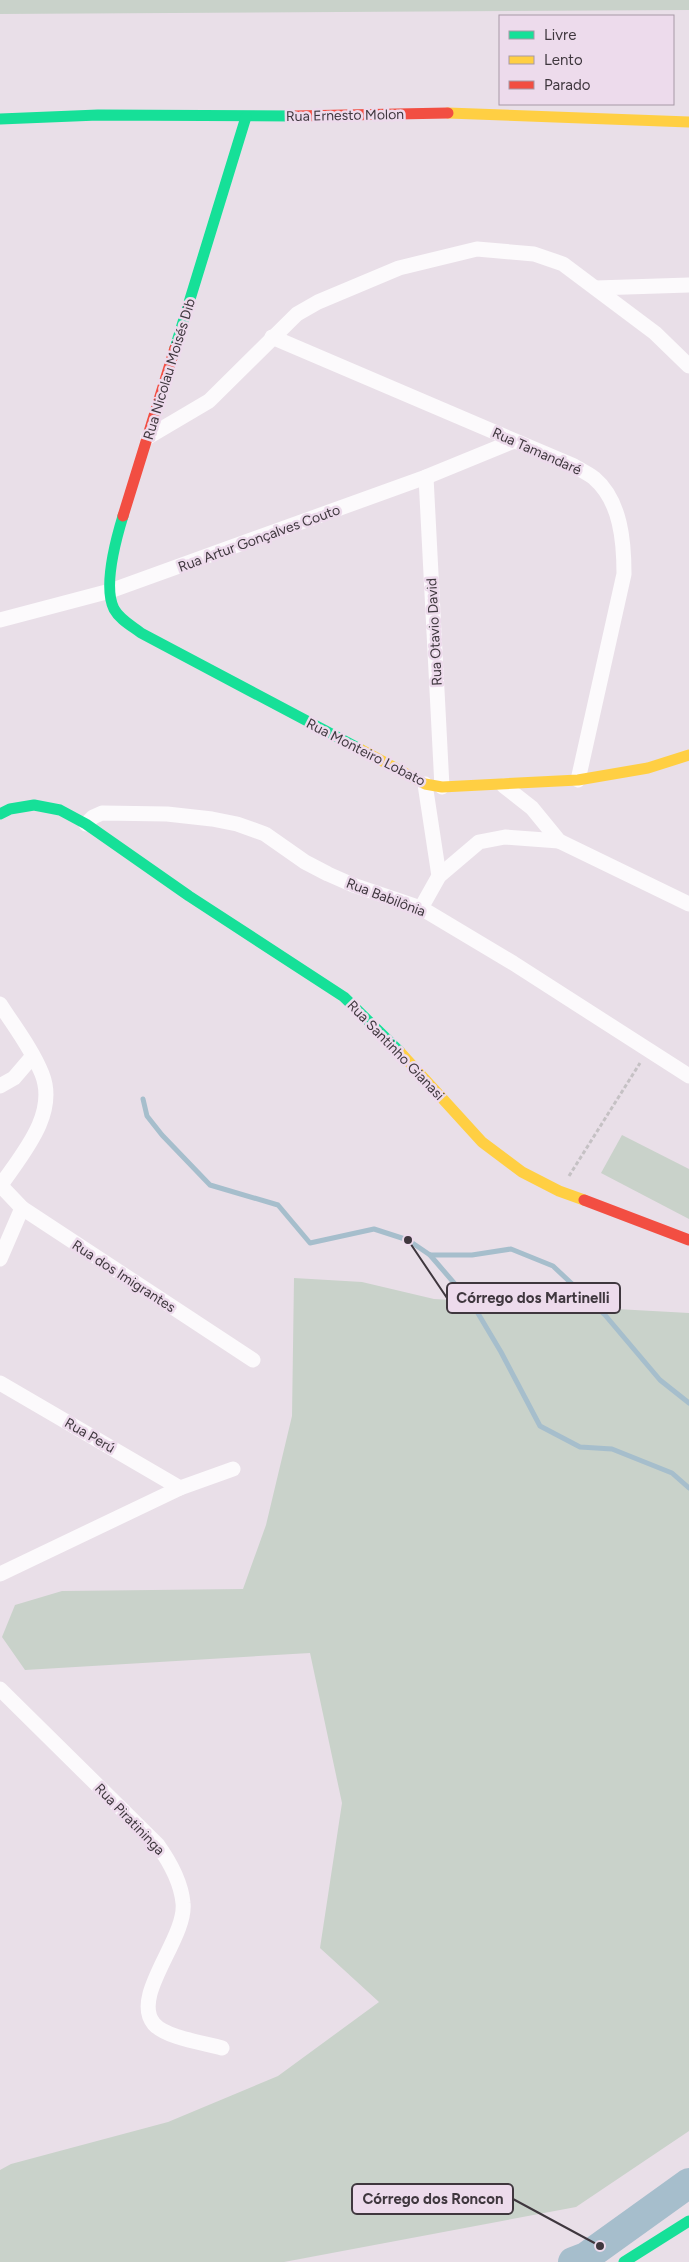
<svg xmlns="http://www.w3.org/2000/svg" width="689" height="2262" font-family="Figtree,sans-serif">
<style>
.green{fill:#c9d2ca}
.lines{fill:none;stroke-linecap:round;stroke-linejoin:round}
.stream{stroke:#a6becc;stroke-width:5}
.river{stroke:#a6becc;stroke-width:30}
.path{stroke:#c5c1c4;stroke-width:3;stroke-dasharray:4 2.5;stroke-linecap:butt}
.street{stroke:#fcfafc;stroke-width:15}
.fast{stroke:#16e098;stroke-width:11}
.slow{stroke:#ffcf43;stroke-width:11}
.jam{stroke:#f24e42;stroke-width:11}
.labels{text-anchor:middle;stroke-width:5;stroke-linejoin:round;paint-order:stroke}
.street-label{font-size:14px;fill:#3f373e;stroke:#eddbec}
.leader{fill:none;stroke:#3f373e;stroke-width:2}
.callout-dot{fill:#3f373e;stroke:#eddbec;stroke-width:2}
.callout{fill:#eddbec;stroke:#3f373e;stroke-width:2}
.callout-label{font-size:15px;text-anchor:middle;font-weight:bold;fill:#3f373e}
</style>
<rect width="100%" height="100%" fill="#e9dfe8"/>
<!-- green -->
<g class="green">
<polygon points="0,0 689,0 689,10 0,14"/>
<polygon points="622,1135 689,1169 689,1219 601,1173"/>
<polygon points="294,1278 362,1282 434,1299 689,1313 689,2131 576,2207 284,2262 0,2262 0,2170 11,2164 168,2122 278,2076 379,2002 320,1948 342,1803 310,1653 25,1670 2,1637 15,1605 62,1591 243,1589 266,1525 292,1416"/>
</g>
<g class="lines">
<!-- stream -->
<g class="stream">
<polyline points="143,1099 147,1116 162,1135 210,1185 278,1205 310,1243 374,1229 408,1240 430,1255 472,1255 511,1249 553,1266 605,1315 660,1380 689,1403"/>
<polyline points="430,1255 473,1305 501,1352 540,1426 580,1447 612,1449 672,1473 689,1488"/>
<polyline points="600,2246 608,2254"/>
</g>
<!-- river -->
<polyline class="river" points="573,2262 586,2257 689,2183"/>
<!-- path -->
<polyline class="path" points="569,1176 640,1063"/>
<!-- street -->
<g class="street">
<polyline points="596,288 689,285"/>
<path d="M272,337l302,129c7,4 15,8 20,12 27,23 30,64 30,96l-46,206"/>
<polyline points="148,437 209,401 297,314 318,302 399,268 477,249 534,254 563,264 655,333 689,366"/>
<polyline points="426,477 442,787"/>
<polyline points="0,620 110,591 426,477 514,441"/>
<polyline points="425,784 439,876"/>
<polyline points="504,786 532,808 559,841 689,904"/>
<polyline points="86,824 93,817 102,813 167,814 212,819 237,824 265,834 305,862 328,874 353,885 421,908 513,963 689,1076"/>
<polyline points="421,908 439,876 479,842 505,837 559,841"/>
<path d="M0,1004c14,22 32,45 42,70 16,40 -20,80 -41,111"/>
<polyline points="0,1086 14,1078 32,1057"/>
<polyline points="0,1185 22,1208 253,1360"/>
<polyline points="0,1259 22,1208"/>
<polyline points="0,1383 180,1488"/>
<polyline points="0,1574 180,1488 233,1469"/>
<path d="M0,1689l157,155c13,18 24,37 26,59 4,35 -53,93 -29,121 12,14 51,19 68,24"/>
</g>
<!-- fast -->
<g class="fast">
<polyline points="0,119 98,115 294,116"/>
<polyline points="175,348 246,117"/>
<path d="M123,516c-7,23 -20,71 -9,93 6,11 18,17 27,24l219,116"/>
<polyline points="0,814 10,809 34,805 60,810 86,824 189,896 344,997 400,1052"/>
<polyline points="624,2262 689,2221"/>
</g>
<!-- slow -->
<g class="slow">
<polyline points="448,113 689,122"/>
<polyline points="360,749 425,784 442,787 578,780 648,768 689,755"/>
<polyline points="400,1052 482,1142 522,1172 559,1191 584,1200"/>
</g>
<!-- jam -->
<g class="jam">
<polyline points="294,116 448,113"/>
<polyline points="123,516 175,348"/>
<polyline points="584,1200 689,1240"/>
</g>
</g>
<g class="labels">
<!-- street labels -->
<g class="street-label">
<text transform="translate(345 115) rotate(-1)" y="5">Rua Ernesto Molon</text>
<text transform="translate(169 369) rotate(-73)" y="5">Rua Nicolau Moisés Dib</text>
<text transform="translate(537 451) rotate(24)" y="5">Rua Tamandaré</text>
<text transform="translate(259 538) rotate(-20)" y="5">Rua Artur Gonçalves Couto</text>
<text transform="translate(434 632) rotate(-93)" y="5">Rua Otavio David</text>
<text transform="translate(366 752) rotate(27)" y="5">Rua Monteiro Lobato</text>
<text transform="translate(386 897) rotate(21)" y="5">Rua Babilônia</text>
<text transform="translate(396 1050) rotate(46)" y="5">Rua Santinho Gianasi</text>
<text transform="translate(124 1276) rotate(33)" y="5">Rua dos Imigrantes</text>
<text transform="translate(90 1435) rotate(30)" y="5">Rua Perú</text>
<text transform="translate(130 1819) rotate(46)" y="5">Rua Piratininga</text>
</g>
</g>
<!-- callouts -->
<path class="leader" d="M408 1240L447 1298M600 2246L513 2199"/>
<g class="callout-dot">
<circle cx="408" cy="1240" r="5"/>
<circle cx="600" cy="2246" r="5"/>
</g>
<g class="callout">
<rect x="447" y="1283" width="173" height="30" rx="5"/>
<rect x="352" y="2184" width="161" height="30" rx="5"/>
</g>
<g class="callout-label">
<text x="533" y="1303">Córrego dos Martinelli</text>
<text x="433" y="2204">Córrego dos Roncon</text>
</g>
<!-- legend -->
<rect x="499" y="15" width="175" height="90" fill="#eddbec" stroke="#a799a6"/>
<rect x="509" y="31" width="25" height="8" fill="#16e098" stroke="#a799a6"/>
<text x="544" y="40" font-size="15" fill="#3f373e">Livre</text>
<rect x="509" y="56" width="25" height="8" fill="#ffcf43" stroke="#a799a6"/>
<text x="544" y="65" font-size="15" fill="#3f373e">Lento</text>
<rect x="509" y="81" width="25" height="8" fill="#f24e42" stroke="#a799a6"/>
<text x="544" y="90" font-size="15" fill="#3f373e">Parado</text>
</svg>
